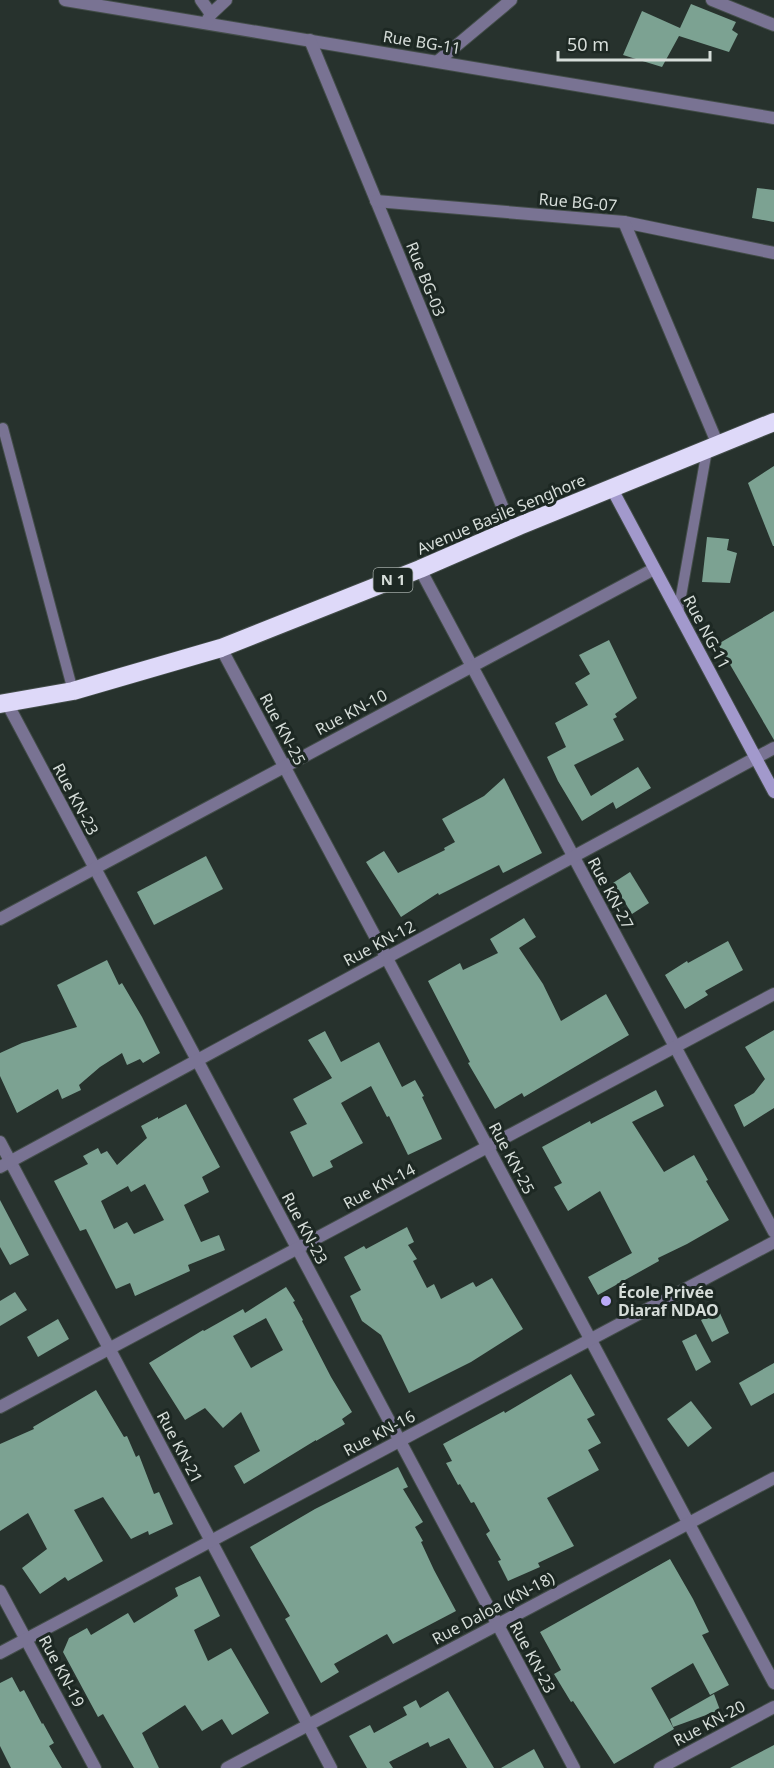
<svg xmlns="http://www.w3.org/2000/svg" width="774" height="1768" font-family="'Noto Sans',sans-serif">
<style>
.building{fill:#7ca292;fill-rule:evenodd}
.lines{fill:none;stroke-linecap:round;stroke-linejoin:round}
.lane-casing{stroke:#434d49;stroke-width:12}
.street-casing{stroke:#434d49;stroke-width:14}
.secondary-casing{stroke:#434d49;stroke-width:14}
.highway-casing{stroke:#434d49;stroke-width:20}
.lane{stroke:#797393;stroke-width:10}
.street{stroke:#797393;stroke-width:12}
.secondary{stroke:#a299cc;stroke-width:12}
.highway{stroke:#ded9f9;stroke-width:18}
.poi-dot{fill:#baaaf7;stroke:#1d2823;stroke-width:2}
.labels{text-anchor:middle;stroke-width:6;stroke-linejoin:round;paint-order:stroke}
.shield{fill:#1d2823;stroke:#9ea7a2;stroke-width:1.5}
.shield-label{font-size:15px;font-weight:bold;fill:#d6ddd9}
.street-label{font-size:16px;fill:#d6ddd9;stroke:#1d2823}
.poi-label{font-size:16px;font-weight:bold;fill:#d6ddd9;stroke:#1d2823;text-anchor:start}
</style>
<rect width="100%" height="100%" fill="#27322d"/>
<!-- building -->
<g class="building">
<polygon points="691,4 736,22 732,30 738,34 729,52 679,36 662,67 623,55 642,11 680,28"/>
<polygon points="757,188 774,190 774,222 752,218"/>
<polygon points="774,466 774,546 773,546 748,483"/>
<polygon points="707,537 729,539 727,550 737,553 730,583 702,582"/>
<polygon points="774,611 774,740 718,644"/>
<polygon points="609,640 637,698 615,714 617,717 613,719 624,740 574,765 591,796 638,767 651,788 616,809 613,802 582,821 558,781 547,757 566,747 555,723 588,705 575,683 590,674 579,655"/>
<polygon points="504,778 542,853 503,873 499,865 439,895 438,893 401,917 366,862 384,851 398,873 445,850 444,848 455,842 442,819 484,796"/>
<polygon points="206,856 223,889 154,925 137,892"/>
<polygon points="630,872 649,903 632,914 613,883"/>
<polygon points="524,918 536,937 519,948 543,984 561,1021 606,994 629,1035 524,1097 522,1093 495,1109 468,1063 470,1062 428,981 460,963 463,970 498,953 490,939"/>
<polygon points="728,941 743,970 705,991 708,995 685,1009 665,975 687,961 688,963"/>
<polygon points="107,960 119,985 122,983 142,1017 160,1053 143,1063 140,1059 127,1065 122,1053 100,1067 79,1085 81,1090 62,1099 58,1089 17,1113 0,1076 0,1053 22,1043 77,1027 57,985"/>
<polygon points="774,1030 774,1108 744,1127 734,1105 754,1093 765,1079 745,1047"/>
<polygon points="325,1031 341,1062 379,1042 402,1087 415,1080 424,1096 422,1097 442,1139 408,1155 389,1116 387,1117 371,1086 341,1103 363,1143 330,1161 333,1167 313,1177 290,1132 307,1124 293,1099 332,1078 308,1040"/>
<polygon points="656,1090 664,1106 632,1122 664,1172 694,1155 708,1180 706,1181 729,1220 687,1244 658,1258 659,1261 598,1295 588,1277 632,1253 600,1191 568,1211 554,1187 562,1183 542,1147 590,1121 591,1124"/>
<path d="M186,1104l34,63 -18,10 7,15 -25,13 17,37 18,-7 6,15 -37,15 2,6 -55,25 -5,-13 -14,6 -30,-60 -6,2 -26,-50 34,-17 -5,-8 15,-8 3,6 6,-3 10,14 30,-27 -6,-12 17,-9v2zM145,1184l19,36 -30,14 -7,-12 -13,7 -13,-28 27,-15 3,6z"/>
<polygon points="0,1200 29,1255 10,1265 0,1247"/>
<polygon points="407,1227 414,1242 408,1245 417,1259 413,1261 427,1288 434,1284 441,1299 473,1282 476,1287 492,1278 523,1329 471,1362 409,1393 381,1335 362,1321 350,1296 361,1290 344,1257 364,1246 366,1249"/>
<path d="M286,1287l9,14 -2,1 10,18 -1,1 29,56 21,35 -10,7 3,5 -29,17v-1l-72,44 -10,-18 26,-15 -19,-39 -18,16 -18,-20 -20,12 -36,-57 54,-33 1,1 39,-22 2,4zM266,1318l17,32 -32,18 -18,-32z"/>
<polygon points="15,1292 27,1310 0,1326 0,1301"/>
<polygon points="719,1311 729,1333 712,1342 701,1320"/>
<polygon points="58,1319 69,1339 38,1357 27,1337"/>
<polygon points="696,1334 711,1362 696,1371 682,1341"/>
<polygon points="774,1363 774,1393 751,1406 739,1383"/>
<polygon points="571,1374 595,1415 587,1419 601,1443 588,1450 599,1470 547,1498 574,1546 538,1563 540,1567 508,1581 498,1561 501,1560 486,1534 490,1531 474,1502 471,1503 460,1484 458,1485 446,1463 452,1461 443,1444 504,1411 505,1413"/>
<polygon points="96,1390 124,1437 127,1436 136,1457 139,1455 154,1494 159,1492 173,1524 149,1535 148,1531 131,1539 103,1497 74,1510 103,1561 68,1581 65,1577 40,1594 22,1568 47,1549 28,1513 0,1531 0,1444 34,1429 33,1427"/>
<polygon points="691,1401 712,1428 688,1447 667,1419"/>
<polygon points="398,1467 408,1487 403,1489 423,1522 415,1527 423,1541 421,1542 434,1570 456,1611 393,1644 387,1634 334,1664 339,1672 321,1683 285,1619 290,1616 250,1547 315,1509"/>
<polygon points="670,1559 693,1599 709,1632 702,1635 729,1685 710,1695 693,1663 651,1688 674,1729 614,1764 573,1701 571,1702 554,1674 561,1670 540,1632"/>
<polygon points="200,1576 220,1616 194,1630 208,1661 231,1648 269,1713 232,1735 222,1719 202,1731 185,1705 142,1733 159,1768 134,1768 103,1714 98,1717 63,1652 69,1638 87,1628 91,1635 128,1613 134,1623 178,1596 175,1588"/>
<polygon points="12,1677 20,1692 24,1690 42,1724 43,1723 54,1743 49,1746 62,1768 11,1768 0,1746 0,1683"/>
<polygon points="448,1691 494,1768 467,1768 449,1738 430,1747 428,1742 389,1762 393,1768 367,1768 349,1736 370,1725 374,1733 407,1715 403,1707 416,1700 420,1708"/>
<polygon points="714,1694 720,1710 673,1727 670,1719"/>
<polygon points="774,1745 774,1768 730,1768"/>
<polygon points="534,1749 544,1768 501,1768"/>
</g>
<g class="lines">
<!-- lane casing -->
<g class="lane-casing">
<g id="lane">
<polyline points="3,428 73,691"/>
<polyline points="678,613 707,450"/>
</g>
</g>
<!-- street casing -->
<g class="street-casing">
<g id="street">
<polyline points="65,0 774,118"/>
<polyline points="201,0 211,14"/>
<polyline points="712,0 774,25"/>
<polyline points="206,23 211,14 226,0"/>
<polyline points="310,40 512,530"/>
<polyline points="438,61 511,0"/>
<polyline points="376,201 624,222 774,253"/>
<polyline points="624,222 718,445"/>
<polyline points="420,569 774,1232"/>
<polyline points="221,648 774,1683"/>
<polyline points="7,703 574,1768"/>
<polyline points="0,919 654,569"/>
<polyline points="0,1142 331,1768"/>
<polyline points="0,1167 774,748"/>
<polyline points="0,1407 774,994"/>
<polyline points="0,1591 95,1768"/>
<polyline points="0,1653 774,1242"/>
<polyline points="227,1768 774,1478"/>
<polyline points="660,1768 774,1707"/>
</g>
</g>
<!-- secondary casing -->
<g class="secondary-casing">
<polyline id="secondary" points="612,489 774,792"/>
</g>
<!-- highway casing -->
<g class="highway-casing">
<polyline id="highway" points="0,704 73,691 221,648 420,569 519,526 774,422"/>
</g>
<!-- lane -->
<use href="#lane" class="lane"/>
<!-- street -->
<use href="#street" class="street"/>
<!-- secondary -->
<use href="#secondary" class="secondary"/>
<!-- highway -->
<use href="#highway" class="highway"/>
</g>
<!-- markers -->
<circle class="poi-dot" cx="606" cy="1301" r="6"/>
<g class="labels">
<!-- shield labels -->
<rect class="shield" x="373.5" y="568" width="39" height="24" rx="4.5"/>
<g class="shield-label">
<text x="393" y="585">N 1</text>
</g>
<!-- street labels -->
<g class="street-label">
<text transform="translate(422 42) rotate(9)" y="6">Rue BG-11</text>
<text transform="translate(578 202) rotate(5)" y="6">Rue BG-07</text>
<text transform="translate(426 279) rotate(68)" y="6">Rue BG-03</text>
<text transform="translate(501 514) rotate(-23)" y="6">Avenue Basile Senghore</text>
<text transform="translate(707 632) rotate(62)" y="6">Rue NG-11</text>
<text transform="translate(351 712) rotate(-28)" y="6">Rue KN-10</text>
<text transform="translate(283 729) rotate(62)" y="6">Rue KN-25</text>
<text transform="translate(76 799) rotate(62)" y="6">Rue KN-23</text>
<text transform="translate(611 893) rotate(62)" y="6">Rue KN-27</text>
<text transform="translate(379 943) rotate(-28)" y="6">Rue KN-12</text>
<text transform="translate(512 1158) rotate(62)" y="6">Rue KN-25</text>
<text transform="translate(379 1186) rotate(-28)" y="6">Rue KN-14</text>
<text transform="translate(305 1228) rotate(62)" y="6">Rue KN-23</text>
<text transform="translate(379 1433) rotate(-28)" y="6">Rue KN-16</text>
<text transform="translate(180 1447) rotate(62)" y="6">Rue KN-21</text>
<text transform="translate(493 1608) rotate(-28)" y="6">Rue Daloa (KN-18)</text>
<text transform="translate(533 1657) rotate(62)" y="6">Rue KN-23</text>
<text transform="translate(62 1671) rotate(62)" y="6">Rue KN-19</text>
<text transform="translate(709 1723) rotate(-28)" y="6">Rue KN-20</text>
</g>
<!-- poi labels -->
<g class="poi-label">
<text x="618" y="1298">École Privée<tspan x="618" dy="18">Diaraf NDAO</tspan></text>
</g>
</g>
<!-- scale -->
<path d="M558 51v9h152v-9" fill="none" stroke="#d6ddd9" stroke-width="3"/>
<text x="567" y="51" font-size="18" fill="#d6ddd9" stroke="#1d2823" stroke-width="4.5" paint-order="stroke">50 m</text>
</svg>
